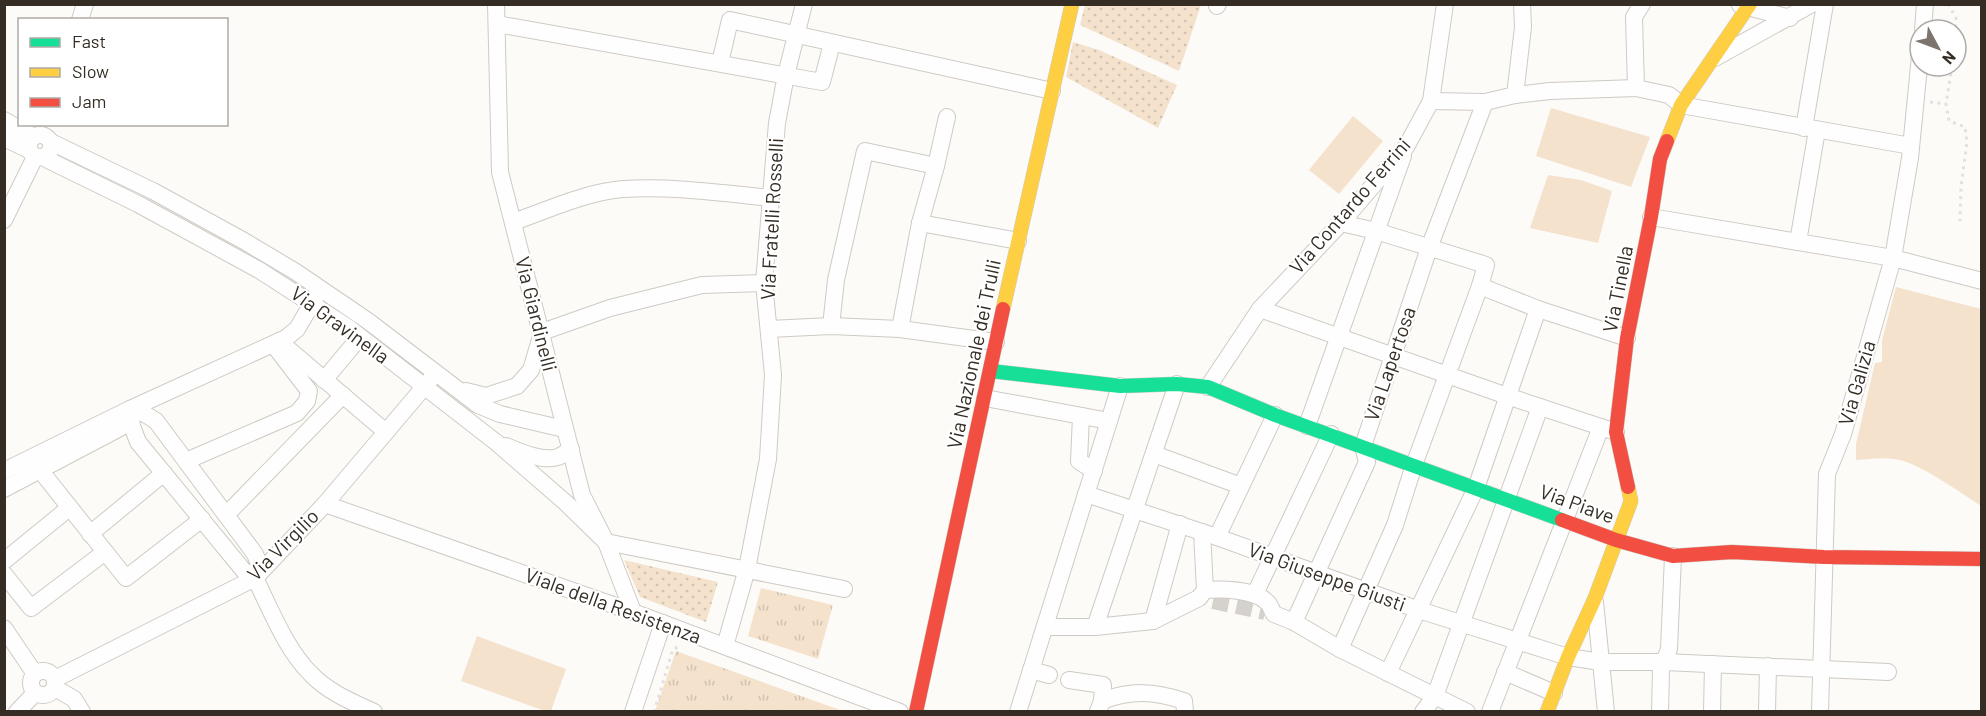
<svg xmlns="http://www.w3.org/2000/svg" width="1986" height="716" font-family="Barlow,sans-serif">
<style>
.grass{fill:url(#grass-dots)}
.park{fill:url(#park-tufts)}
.pitch{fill:#f4e2cd}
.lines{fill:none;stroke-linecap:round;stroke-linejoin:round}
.street-tunnel{stroke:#d5d2ce;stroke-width:16;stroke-dasharray:16 8;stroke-linecap:butt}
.street-casing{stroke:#cecac4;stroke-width:18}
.fast-casing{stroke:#cecac4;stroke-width:15}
.slow-casing{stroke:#cecac4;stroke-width:15}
.jam-casing{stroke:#cecac4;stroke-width:15}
.path{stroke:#e2e1e0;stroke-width:3;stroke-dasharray:3 4.5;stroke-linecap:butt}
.street{stroke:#fffefe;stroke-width:16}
.fast{stroke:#16e098;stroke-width:14}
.slow{stroke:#ffcf43;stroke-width:14}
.jam{stroke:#f24e42;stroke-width:14}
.labels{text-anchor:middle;stroke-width:4.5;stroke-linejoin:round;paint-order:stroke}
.street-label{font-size:20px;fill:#352d24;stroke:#fff}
</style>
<defs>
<pattern id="grass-dots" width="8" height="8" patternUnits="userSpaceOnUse" patternTransform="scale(1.5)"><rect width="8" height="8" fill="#f4e2cd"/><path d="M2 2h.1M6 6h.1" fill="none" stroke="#d2c2b0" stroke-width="1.8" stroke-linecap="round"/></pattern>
<pattern id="park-tufts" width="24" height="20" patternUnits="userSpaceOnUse" patternTransform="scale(1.5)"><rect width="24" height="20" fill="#f4e2cd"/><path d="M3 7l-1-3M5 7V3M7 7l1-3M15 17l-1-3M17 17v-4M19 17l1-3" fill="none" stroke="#d2c2b0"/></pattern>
</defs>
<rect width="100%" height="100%" fill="#fdfbf8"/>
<!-- grass -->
<g class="grass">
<polygon points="1085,5 1085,4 1201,5 1179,71 1080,25"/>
<polygon points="1073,42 1099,50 1177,85 1158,128 1066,77"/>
<polygon points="624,560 718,582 706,622 640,597"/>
</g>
<!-- park -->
<g class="park">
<polygon points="761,588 833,605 818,659 748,636"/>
<polygon points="676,651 843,711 655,711"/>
</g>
<!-- pitch -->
<g class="pitch">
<polygon points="1551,108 1650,137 1631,187 1536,156"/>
<polygon points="1353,116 1383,141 1339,194 1309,170"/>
<polygon points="1548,175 1581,180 1612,191 1598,243 1530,228"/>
<path d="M1896,287l85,22v197c-20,-13 -64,-45 -87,-47 -12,-2 -25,0 -38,1v-16l19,-81 7,-1v-22z"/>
<polygon points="477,636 566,669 551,711 545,711 461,681"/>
</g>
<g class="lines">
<!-- street-tunnel -->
<polyline class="street-tunnel" points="1213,601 1265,612"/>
<!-- street casing -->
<g class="street-casing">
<g id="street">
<polyline points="496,4 500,172 582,495 606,542 633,612"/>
<polyline points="1740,5 1790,18"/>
<polyline points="1217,6 1218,4"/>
<polyline points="80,20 85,4"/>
<polyline points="497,24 822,82 832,43"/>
<polyline points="1923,30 1925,4"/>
<polyline points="1715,58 1812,4"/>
<polyline points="720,63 730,20 1052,91"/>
<polyline points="1636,88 1634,17 1642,4"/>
<polyline points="1515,95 1523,27 1522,4"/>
<polyline points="1431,101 1485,102 1515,95 1550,91 1636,88 1669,95 1681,105 1911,146"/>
<polyline points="4,120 34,137"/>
<polyline points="1804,128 1825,4"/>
<circle cx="40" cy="146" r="11"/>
<polyline points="4,138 29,150"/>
<polyline points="51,142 153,191 244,241 296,272 368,321 478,405 500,414 564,429"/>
<polyline points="42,157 138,204 259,270 349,328 497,443 566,503 606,542"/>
<polyline points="1651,217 1893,258 1982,281"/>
<polyline points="4,220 35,157"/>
<path d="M513,222c35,-12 73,-30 110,-33 49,-3 99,4 148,9"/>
<polyline points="920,223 1018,241"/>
<polyline points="1341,223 1376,231 1486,265 1480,286 1538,309 1627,338"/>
<polyline points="1798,242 1817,130"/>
<polyline points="1260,309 1507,396 1616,432"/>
<polyline points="831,326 836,280 865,151 936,166"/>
<polyline points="769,329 831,326 900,329 996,342"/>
<polyline points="900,329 920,223 936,166 947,117"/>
<polyline points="542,332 610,308 702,285 764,283"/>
<polyline points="279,341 386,432"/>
<polyline points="276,348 309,391 307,401"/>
<polyline points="324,380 360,337"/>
<polyline points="1208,387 1260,309 1341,223 1406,147 1431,101 1445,4"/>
<polyline points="466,391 486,396 517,386 531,370 542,333"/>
<polyline points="985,398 1109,421"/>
<polyline points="1081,416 1079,461 1094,471"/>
<polyline points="1307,426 1403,156"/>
<path d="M506,446c14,6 37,16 52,11 5,-2 9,-5 13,-8"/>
<polyline points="1154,454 1241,486"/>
<polyline points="186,461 297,413 307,401"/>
<polyline points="40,470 126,578 202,519"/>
<polyline points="4,471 130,409 286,338 297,329 317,295"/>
<polyline points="4,489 120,428"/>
<polyline points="1086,494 1217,537 1419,610 1568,657 1601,662 1664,662 1888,672"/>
<polyline points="325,504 633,612 900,712"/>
<polyline points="226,515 343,395"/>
<polyline points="1202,532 1205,590"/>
<polyline points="90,534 164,473"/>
<polyline points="1217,537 1275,415"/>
<polyline points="606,542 844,589"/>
<polyline points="4,561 69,508"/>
<polyline points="4,574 31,608 105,552"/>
<path d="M255,578l4,-14 -4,-10 -99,-133 -11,-7 -15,-5 2,17 6,16 106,129 11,7c16,32 30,70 56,96 17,18 41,28 63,38"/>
<polyline points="1255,594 1331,434"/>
<polyline points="1595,602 1606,712"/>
<polyline points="1153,621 1180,524"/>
<polyline points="1294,622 1367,462 1363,446 1429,248 1485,102"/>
<path d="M1045,627h50l58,-6 46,-23 6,-8c17,-1 49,-1 62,12 3,2 5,9 7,12l20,8 46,27 127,63"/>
<polyline points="1095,627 1177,384"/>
<polyline points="4,628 35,674"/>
<polyline points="725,646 747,569 768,459 773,375 764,283 777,123 786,75 804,4"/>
<polyline points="1340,649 1395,525 1414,465 1480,286"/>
<polyline points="1031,670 1049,675"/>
<circle cx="43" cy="683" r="12"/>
<polyline points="1505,672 1554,693"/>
<polyline points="1388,673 1476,488 1538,309"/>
<polyline points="55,679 255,578 325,504 430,380"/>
<polyline points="1069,680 1103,685 1102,701 1098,711"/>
<polyline points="55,688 74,699 82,712"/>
<path d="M1102,701c29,-11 52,-10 82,0l1,11"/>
<polyline points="17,712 35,693"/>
<polyline points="633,712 663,623"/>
<polyline points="1018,712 1120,386"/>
<polyline points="1423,712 1435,696 1540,407"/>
<polyline points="1490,712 1601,427"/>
<polyline points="1660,712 1661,670 1669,649 1673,556"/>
<polyline points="1712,712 1713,664"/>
<polyline points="1767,712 1768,666"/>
<polyline points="1820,712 1827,474 1843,434 1893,258 1910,158 1920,56"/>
</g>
</g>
<!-- fast casing -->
<g class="fast-casing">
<polyline id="fast" points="991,371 1120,386 1177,384 1208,387 1275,415 1562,520"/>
</g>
<!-- slow casing -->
<g class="slow-casing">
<g id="slow">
<polyline points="1667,141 1681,105 1750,4"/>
<polyline points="1003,309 1072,4"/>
<polyline points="1547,712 1568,657 1595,598 1631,501 1628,487"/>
</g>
</g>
<!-- jam casing -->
<g class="jam-casing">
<g id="jam">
<polyline points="1628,487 1616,432 1627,338 1651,217 1660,159 1667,141"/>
<polyline points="1562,520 1616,540 1673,556 1732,552 1824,557 1982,559"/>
<polyline points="916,712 1003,309"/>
</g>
</g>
<!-- path -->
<g class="path">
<polyline points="1948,4 1956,18 1955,30"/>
<polyline points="1952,66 1946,104 1949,121 1965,127 1967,142 1961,187 1960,221"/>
<polyline points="1930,102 1946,104"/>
<polyline points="654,712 673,649 678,647"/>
</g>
<!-- street -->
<use href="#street" class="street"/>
<!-- fast -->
<use href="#fast" class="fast"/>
<!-- slow -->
<use href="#slow" class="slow"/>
<!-- jam -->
<use href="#jam" class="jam"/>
</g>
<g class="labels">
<!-- street labels -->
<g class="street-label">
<text transform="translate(1350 206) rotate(-49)" y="7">Via Contardo Ferrini</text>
<text transform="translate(772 219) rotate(-87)" y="7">Via Fratelli Rosselli</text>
<text transform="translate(1618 289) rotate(-79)" y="7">Via Tinella</text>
<text transform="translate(536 314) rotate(76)" y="7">Via Giardinelli</text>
<text transform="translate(340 325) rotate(36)" y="7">Via Gravinella</text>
<text transform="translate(974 354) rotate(-78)" y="7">Via Nazionale dei Trulli</text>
<text transform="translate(1390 364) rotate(-71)" y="7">Via Lapertosa</text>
<text transform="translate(1857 383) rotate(-74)" y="7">Via Galizia</text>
<text transform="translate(1577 504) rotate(20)" y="7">Via Piave</text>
<text transform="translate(283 545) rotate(-45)" y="7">Via Virgilio</text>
<text transform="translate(1327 577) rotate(20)" y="7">Via Giuseppe Giusti</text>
<text transform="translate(613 606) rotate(20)" y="7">Viale della Resistenza</text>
</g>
</g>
<!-- border -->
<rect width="1986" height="716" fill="none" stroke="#352d24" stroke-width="12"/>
<!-- legend -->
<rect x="18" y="18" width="210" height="108" fill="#ffffff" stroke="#aeaba7" stroke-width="1.5"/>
<rect x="30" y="38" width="30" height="9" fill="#16e098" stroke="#aeaba7" stroke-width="1.5"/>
<text x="72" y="48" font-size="18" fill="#352d24">Fast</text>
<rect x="30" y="68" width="30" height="9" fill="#ffcf43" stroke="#aeaba7" stroke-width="1.5"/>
<text x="72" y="78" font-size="18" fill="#352d24">Slow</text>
<rect x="30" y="98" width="30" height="9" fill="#f24e42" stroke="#aeaba7" stroke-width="1.5"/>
<text x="72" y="108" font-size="18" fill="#352d24">Jam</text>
<!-- north arrow -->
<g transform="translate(1938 48) rotate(131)"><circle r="28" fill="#ffffff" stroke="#aeaba7" stroke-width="1.5"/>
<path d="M0-4.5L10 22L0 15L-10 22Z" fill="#7b756e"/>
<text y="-9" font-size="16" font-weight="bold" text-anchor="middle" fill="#352d24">N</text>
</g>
</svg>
